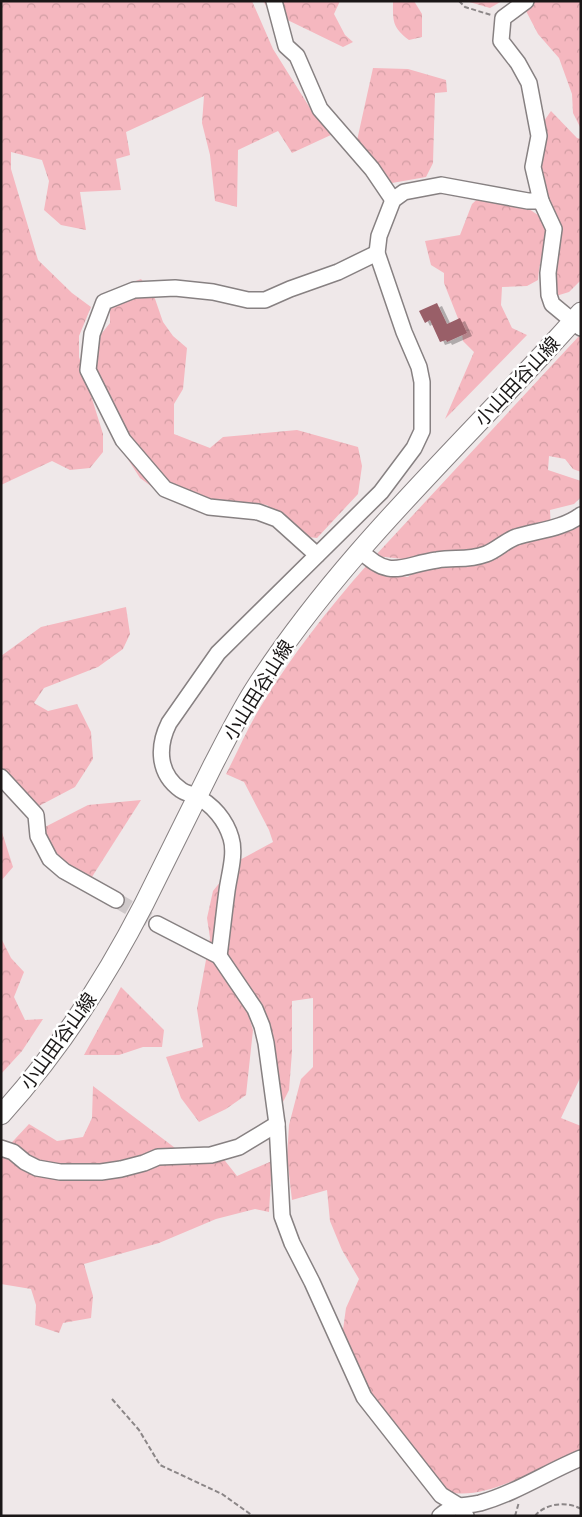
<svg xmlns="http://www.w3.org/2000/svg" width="582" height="1517" font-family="Signika,'Noto Sans JP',sans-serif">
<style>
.forest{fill:url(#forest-crowns)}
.building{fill:#995f68;filter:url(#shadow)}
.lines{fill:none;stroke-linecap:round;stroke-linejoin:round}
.minor-tunnel{stroke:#cfc9ca;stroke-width:15;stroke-dasharray:15 8;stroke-linecap:butt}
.minor-casing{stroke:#878182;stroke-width:18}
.major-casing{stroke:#878182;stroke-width:21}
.path{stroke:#8b8687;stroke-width:2;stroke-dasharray:5 2.5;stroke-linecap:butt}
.minor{stroke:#fff;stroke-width:15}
.major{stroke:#fff;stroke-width:19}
.labels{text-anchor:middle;stroke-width:5;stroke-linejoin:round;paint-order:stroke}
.street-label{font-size:19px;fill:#1a1717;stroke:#fff}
</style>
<defs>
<pattern id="forest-crowns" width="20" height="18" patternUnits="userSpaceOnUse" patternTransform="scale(1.25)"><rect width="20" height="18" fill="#f5b7bf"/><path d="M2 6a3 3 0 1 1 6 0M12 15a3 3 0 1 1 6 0" fill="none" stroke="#d19da3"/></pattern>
<filter id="shadow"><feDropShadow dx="5" dy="3" stdDeviation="0" flood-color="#0004"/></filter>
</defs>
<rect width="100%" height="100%" fill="#efe8e9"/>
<!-- forest -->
<g class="forest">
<polygon points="1,1 252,1 273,49 310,108 333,134 292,153 278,131 238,150 237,207 215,201 210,155 202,123 204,96 126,132 130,155 116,159 121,190 80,192 86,230 61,225 44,210 49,181 42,160 11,152 11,169 38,260 72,293 91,307 79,336 79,357 103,434 103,452 90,468 70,470 52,461 1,485"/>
<polygon points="263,1 340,1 334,14 345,35 353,42 343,47 269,11"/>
<path d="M393,1h21l8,13v23l-13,3c-17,-13 -16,-19 -16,-39z"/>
<polygon points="466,1 502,1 490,8"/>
<polygon points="534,1 581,1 581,129 573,113 572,94 559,58 538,34 526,11"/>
<polygon points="373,68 408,69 446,80 447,92 435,93 433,163 426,177 392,183 356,145"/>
<polygon points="551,111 577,138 581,139 581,280 569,292 556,296 549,292 556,245 535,181 538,139 544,121"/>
<path d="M484,193l30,3 15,13 18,12c0,21 -8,39 -9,59l-11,6 -25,1 -1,18 11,23 15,7 -82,84 29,-67 -11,-11 -2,-15 -17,-43v-10l-13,-8 -6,-24 35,-6 12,-31z"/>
<polygon points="141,279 153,293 163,322 173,336 187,348 183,389 174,404 174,434 210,448 223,437 297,430 358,447 362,466 358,494 317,538 298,536 267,505 234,501 187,500 163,495 140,478 122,450 110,423 89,349 110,323 110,300 117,288"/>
<path d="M580,335l1,137 -8,-3 -8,-10 -16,-3 -1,14 33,11v16l-7,7 -24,6 1,19 30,-4v551l-20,42 20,8v324c-35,14 -98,54 -135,41 -6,-2 -13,-10 -18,-14l-88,-126 6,-43 13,-29 -17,-29 -12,-29 -3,-31 -35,10 -5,-43 2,-32 12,-46 12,-12v-69l-21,3v51l-3,38 -11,22 -5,-73 -15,-40 -11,-2 -1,10 7,23 -7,65 -20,14 -27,13 -18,-24 -15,-41 37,-10 -6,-38 13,-71 -3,-20 6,-27 23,-29 37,-20 -4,-12 -25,-48 -18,-8c12,-23 22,-47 35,-68 31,-51 67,-97 106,-141l16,8 25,4 16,-13 -11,-4 -38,-4z"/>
<polygon points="126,607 130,634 123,649 98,667 44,688 34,703 48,711 77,704 91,732 93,759 75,787 37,807 1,769 1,656 41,627"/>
<polygon points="141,800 90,880 62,864 43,828 88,805"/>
<polygon points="1,829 13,867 1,881"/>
<polygon points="1,938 11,958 24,972 14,997 25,1020 43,1019 22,1051 1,1074"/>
<polygon points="121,987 164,1030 162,1047 143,1047 119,1055 84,1055"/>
<polygon points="93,1086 195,1163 222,1157 237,1176 272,1161 269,1212 255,1209 216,1219 159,1243 84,1264 93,1296 91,1318 63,1323 59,1333 35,1325 36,1305 31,1289 1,1284 1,1154 29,1124 57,1141 83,1137 92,1118"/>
</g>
<!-- building -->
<polygon class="building" points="437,303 447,324 460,318 467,333 447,342 446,340 440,342 430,320 425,323 419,311"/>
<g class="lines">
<!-- minor-tunnel -->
<polyline class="minor-tunnel" points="116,900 157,924"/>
<!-- minor casing -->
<g class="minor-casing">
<g id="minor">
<polyline points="274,1 286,46 297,56 320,109 372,169 393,200"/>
<polyline points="541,201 554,229 548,273 549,295 552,304 581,328"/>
<path d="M360,550c30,31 42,15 77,10 18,-3 30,1 49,-6 11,-4 19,-13 30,-17 23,-7 46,-8 65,-22"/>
<polyline points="317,555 277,519 258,512 209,507 165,489 123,440 88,370 92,334 104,302 134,290 175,288 213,292 248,300 265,300 290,289 338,272 377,253"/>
<polyline points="1,777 36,815 38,836 50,859 64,871 116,900"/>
<polyline points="157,924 219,956 255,1009 262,1026 266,1043 277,1124 282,1216 292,1243 312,1282 364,1397 441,1495 459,1506 466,1516"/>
<path d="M219,956c3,-22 5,-43 8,-65 2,-16 9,-37 4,-53 -5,-17 -18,-34 -36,-42 -4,-2 -10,-3 -14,-6 -23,-16 -24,-43 -12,-67l49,-70 163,-161 33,-44 8,-17v-49l-3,-15 -15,-35 -27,-79 2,-17 14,-36 11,-8 37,-7 87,16h13l-8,-34 6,-31 -10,-53 -11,-20 -17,-22 2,-23 23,-17"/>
<polyline points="1,1148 13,1152 25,1162 37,1168 60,1172 101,1172 121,1169 144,1163 158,1157 211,1155 239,1147 277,1124"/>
<path d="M440,1516c15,-13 23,-9 40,-13 36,-10 67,-31 101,-45"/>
</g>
</g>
<!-- major casing -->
<g class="major-casing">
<path id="major" d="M1,1115c57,-63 104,-135 143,-211 23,-46 46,-93 69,-139 13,-25 26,-51 41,-75 90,-141 217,-253 327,-378"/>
</g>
<!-- path -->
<g class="path">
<polyline points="459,1 465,7 491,15"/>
<polyline points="112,1399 139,1430 160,1465 222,1494 253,1516"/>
<polyline points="515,1516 519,1502"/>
<path d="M535,1516c10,-13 33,-15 46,-7"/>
</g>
<!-- minor -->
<use href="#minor" class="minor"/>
<!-- major -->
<use href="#major" class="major"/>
</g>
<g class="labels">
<!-- street labels -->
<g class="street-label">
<text transform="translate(517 381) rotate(-47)" y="7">小山田谷山線</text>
<text transform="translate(258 690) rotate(-58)" y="7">小山田谷山線</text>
<text transform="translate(58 1041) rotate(-54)" y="7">小山田谷山線</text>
</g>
</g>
<!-- border -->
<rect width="582" height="1517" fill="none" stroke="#1a1717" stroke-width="5"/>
</svg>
